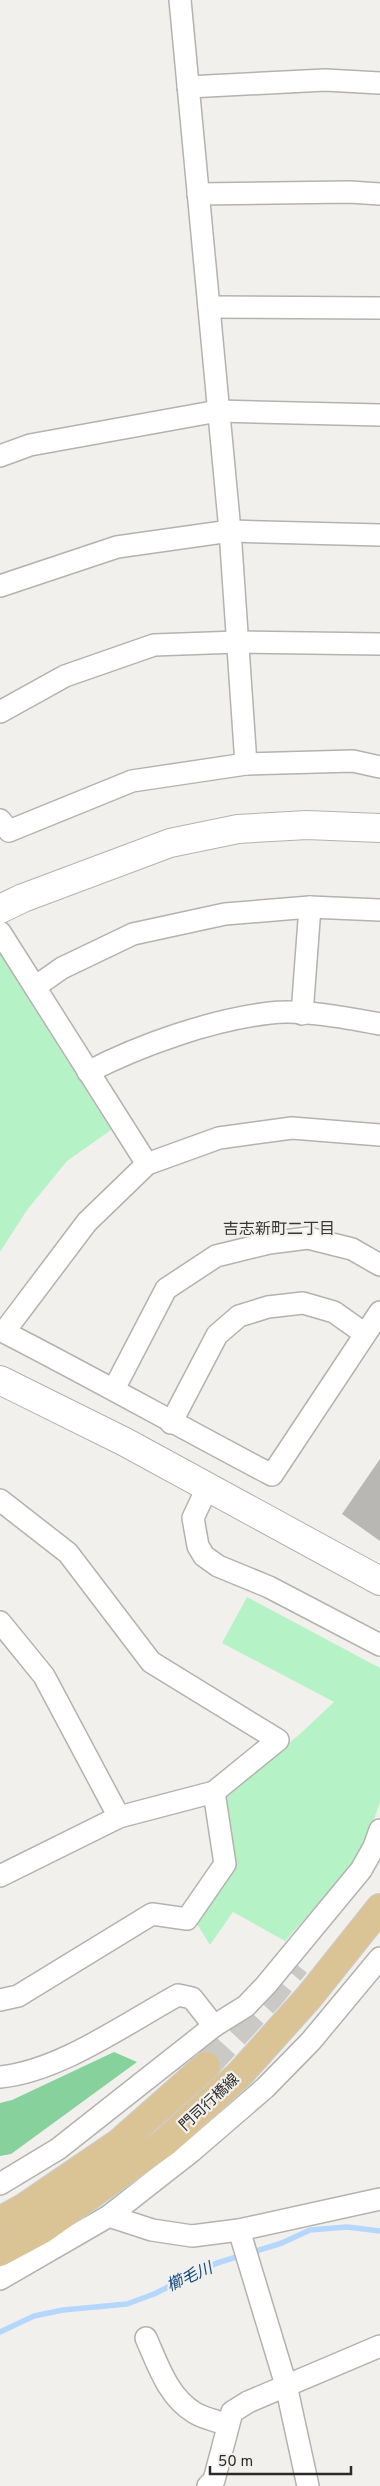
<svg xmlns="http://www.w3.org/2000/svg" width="380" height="2486" font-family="Overpass,'Noto Sans JP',sans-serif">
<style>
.green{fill:#b5f3c6}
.forest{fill:#86d19c}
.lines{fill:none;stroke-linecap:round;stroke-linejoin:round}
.stream{stroke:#b5d7fd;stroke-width:5.5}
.building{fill:#b9b7b4}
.primary-tunnel{stroke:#cac9c6;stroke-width:28;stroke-dasharray:28 14;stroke-linecap:butt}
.street-casing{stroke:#b4b2af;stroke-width:24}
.secondary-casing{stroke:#b4b2af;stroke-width:30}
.primary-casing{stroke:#ccc;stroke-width:30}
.street{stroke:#fff;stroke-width:21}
.secondary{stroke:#fff;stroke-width:28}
.primary{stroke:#dac495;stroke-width:28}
.labels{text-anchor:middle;stroke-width:4.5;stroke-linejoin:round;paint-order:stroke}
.street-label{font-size:15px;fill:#2c2b2a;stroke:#f2f0ed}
.neighbourhood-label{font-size:16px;fill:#393735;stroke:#f2f0ed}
.water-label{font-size:16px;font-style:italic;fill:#114b82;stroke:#f2f0ed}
</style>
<rect width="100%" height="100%" fill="#f2f0ed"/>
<!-- green -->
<g class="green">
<polygon points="0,954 111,1130 67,1161 27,1210 0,1252"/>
<polygon points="247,1597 380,1668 380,1802 365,1845 335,1885 285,1941 233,1912 210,1945 197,1924 235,1864 225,1798 228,1792 300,1734 334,1702 222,1643"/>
</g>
<!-- forest -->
<polygon class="forest" points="114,2052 137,2062 11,2154 0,2156 0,2103 12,2100"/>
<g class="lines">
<!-- stream -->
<polyline class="stream" points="0,2332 34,2316 63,2310 127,2304 154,2294 217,2263 282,2243 310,2230 347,2227 380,2231"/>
</g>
<!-- building -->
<polygon class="building" points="380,1459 380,1541 342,1514"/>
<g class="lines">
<!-- primary-tunnel -->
<polyline class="primary-tunnel" points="206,2066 271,1995 296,1964"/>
<!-- street casing -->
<g class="street-casing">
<g id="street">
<polyline points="180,0 230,531 246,764"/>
<polyline points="188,87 325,80 380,83"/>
<polyline points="198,194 350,192 380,194"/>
<polyline points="209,307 380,308"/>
<polyline points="0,456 30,445 218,411 380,415"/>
<polyline points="0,586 117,547 230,531 380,535"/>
<polyline points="0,712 65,676 154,645 237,642 380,644"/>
<polyline points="0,820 9,831 132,781 246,764 353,761 380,767"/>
<polyline points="0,932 147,1164"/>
<polyline points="35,987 62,968 133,934 225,914 310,907 380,910"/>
<polyline points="302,1014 310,907"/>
<path d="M88,1072c52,-27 123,-52 182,-59 31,-4 78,5 110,11"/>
<path d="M380,1135l-88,-7 -73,10 -72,26 -60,58 -83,110c90,46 178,96 268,143l108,-163"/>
<polyline points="114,1389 166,1289 216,1256 269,1243 308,1238 352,1249 380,1265"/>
<polyline points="171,1423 217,1335 239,1316 268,1307 303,1303 334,1312 365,1334"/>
<polyline points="207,1488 193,1518 198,1546 204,1556 218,1566 269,1587 380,1645"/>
<polyline points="0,1500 68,1553 151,1662 278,1740 214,1792 119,1817 0,1876"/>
<polyline points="0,1622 44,1676 119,1817"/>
<polyline points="0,2000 18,1996 152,1914 187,1919 225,1864 214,1792"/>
<path d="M0,2077c60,-6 125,-53 178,-82l14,3 22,28"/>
<polyline points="0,2184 58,2149 214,2026 246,2006 266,1985 361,1870 374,1847 380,1830"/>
<polyline points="109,2216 152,2230 192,2236 239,2230 380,2199"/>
<polyline points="239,2230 286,2385 308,2486"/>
<polyline points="0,2279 109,2216 192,2151 265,2088 311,2041 380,1958"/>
<path d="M146,2338c12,27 22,59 49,75 10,6 23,8 33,12"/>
<polyline points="208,2486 214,2480 232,2412 248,2402 380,2346"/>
</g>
</g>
<!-- secondary casing -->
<g class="secondary-casing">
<g id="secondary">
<polyline points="0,909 23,898 170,843 238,829 307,825 380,828"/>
<polyline points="0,1380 125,1442 380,1581"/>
</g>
</g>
<!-- primary casing -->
<g class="primary-casing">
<g id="primary">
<polyline points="0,2221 25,2207 119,2143 206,2066"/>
<polyline points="0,2252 41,2230 165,2142 238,2076 309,1997 380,1908"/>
</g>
</g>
<!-- street -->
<use href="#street" class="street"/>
<!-- secondary -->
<use href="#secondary" class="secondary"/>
<!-- primary -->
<use href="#primary" class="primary"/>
</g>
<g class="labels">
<!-- street labels -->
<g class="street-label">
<text transform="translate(209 2102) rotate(-43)" y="5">門司行橋線</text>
</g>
<!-- neighbourhood labels -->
<g class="neighbourhood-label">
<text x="279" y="1234">吉志新町二丁目</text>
</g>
<!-- water labels -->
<g class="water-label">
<text transform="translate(189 2276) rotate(-24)" y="6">櫛毛川</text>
</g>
</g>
<!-- scale -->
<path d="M210 2466v8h141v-8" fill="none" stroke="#2c2b2a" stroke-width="2.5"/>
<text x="218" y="2466" font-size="15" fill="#2c2b2a" stroke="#f2f0ed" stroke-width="4" paint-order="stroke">50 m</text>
</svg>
